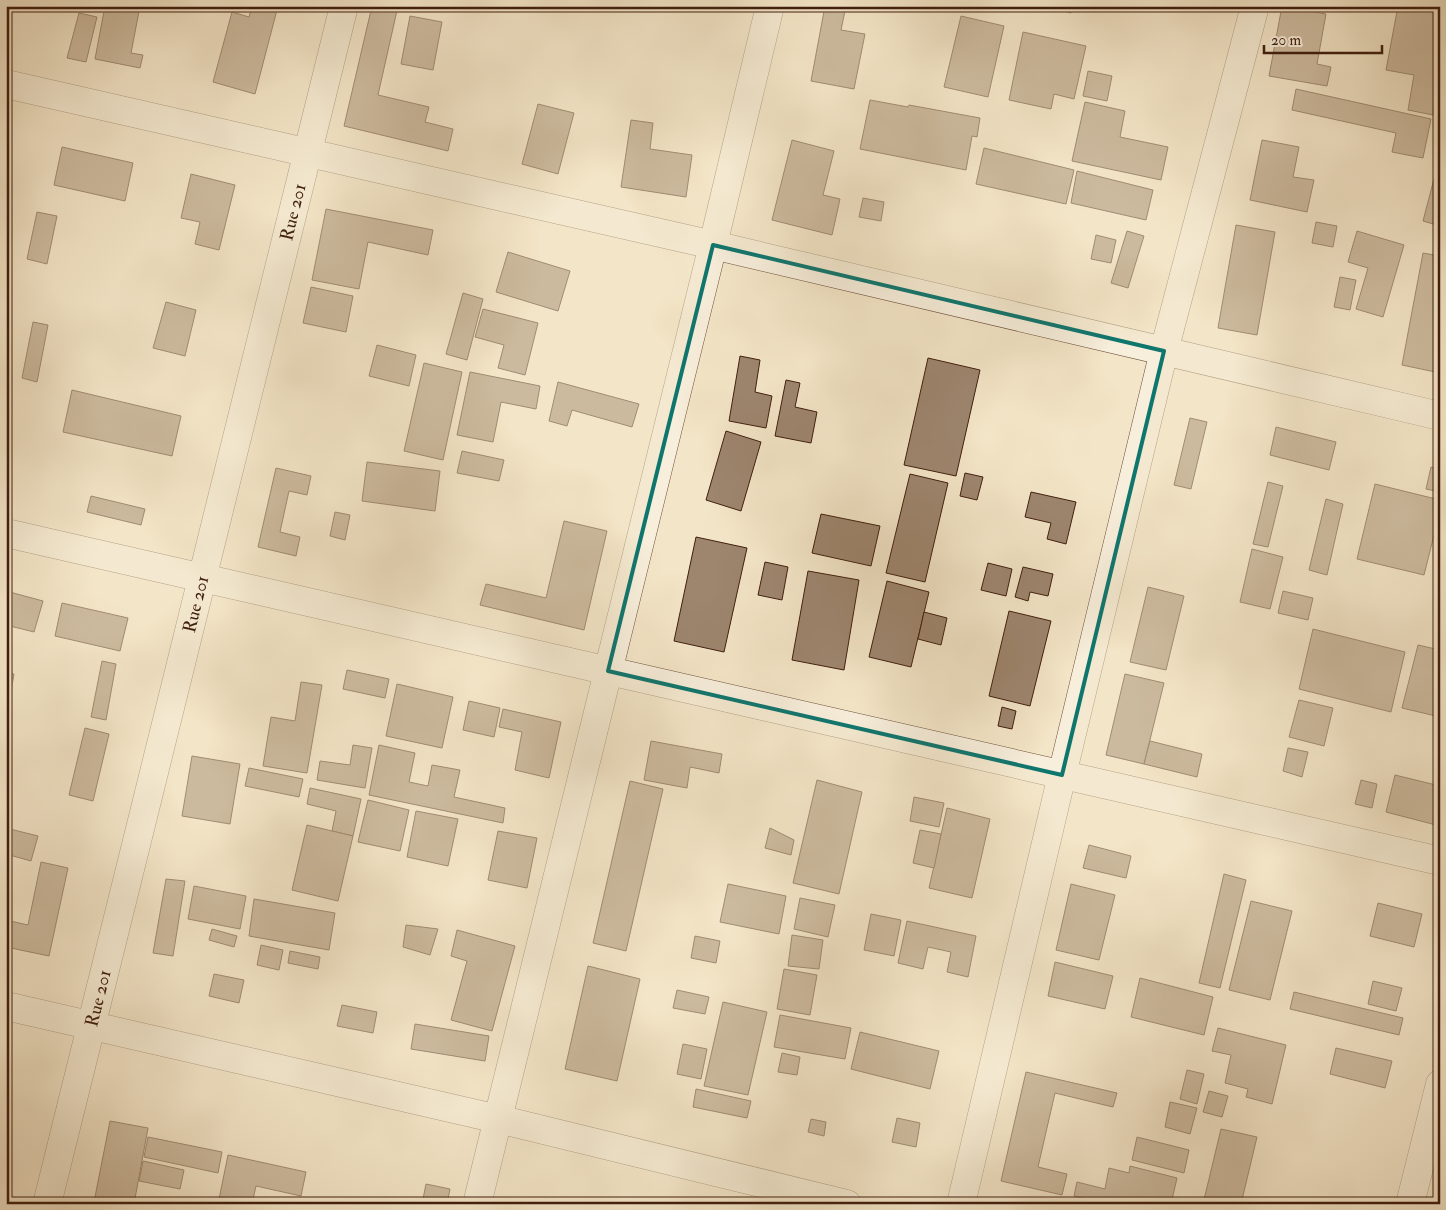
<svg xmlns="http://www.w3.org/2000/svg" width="1446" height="1210" font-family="'IM FELL Double Pica',serif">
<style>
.building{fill:#9d856e;stroke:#401e0e}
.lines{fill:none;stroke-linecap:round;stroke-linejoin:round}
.minor-casing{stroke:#6d503c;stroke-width:29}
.minor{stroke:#f7eedb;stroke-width:28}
.marked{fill:none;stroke:#0f766e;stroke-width:4;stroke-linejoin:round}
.labels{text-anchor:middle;stroke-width:5;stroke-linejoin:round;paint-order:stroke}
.street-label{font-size:18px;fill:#401e0e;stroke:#f7eedb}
</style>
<rect width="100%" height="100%" fill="#f3e5c7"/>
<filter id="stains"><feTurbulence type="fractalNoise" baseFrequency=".004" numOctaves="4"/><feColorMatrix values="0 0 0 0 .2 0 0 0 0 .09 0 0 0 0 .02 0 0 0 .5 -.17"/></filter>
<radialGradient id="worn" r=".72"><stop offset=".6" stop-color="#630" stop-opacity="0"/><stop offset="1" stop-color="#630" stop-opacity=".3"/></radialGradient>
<!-- building -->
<g class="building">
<polygon points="105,6 140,6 131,53 143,55 140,68 95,59"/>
<polygon points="252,6 278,6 255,94 213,82 232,12 249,17"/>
<polygon points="372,6 398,6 378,95 429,107 425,122 453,129 448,151 344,126"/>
<polygon points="825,6 846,6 841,30 865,34 854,89 811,81"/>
<polygon points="1045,6 1072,6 1071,13"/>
<polygon points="1282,6 1326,14 1317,64 1331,67 1327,86 1269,76"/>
<polygon points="1398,6 1440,6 1440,77 1433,115 1408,110 1414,75 1386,70"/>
<polygon points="79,13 97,17 86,62 67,58"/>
<polygon points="410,16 442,22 433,70 401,64"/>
<polygon points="961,16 1004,26 988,97 944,87"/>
<polygon points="1023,32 1086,46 1074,99 1054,94 1051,109 1009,100"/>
<polygon points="1088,71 1112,76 1107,101 1083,96"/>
<polygon points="1296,89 1431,119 1423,158 1392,152 1396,133 1292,110"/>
<polygon points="870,100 908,107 909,105 980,118 977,137 972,136 966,170 860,149"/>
<polygon points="1085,102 1125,111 1120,137 1168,147 1161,180 1072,161"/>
<polygon points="538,104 574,113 558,174 522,164"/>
<polygon points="631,120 653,123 650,149 692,155 686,197 621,187"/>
<polygon points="792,140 834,151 823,195 840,199 832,235 772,220"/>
<polygon points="1262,140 1299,147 1293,177 1314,180 1307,212 1250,200"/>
<polygon points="62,147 133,163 125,201 54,185"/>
<polygon points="984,148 1074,170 1066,204 976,184"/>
<polygon points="1077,171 1153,190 1146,220 1071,203"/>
<polygon points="191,174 235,185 219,250 195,244 200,222 181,218"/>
<polygon points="1435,175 1440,176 1440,226 1423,221"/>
<polygon points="863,198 884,202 881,221 859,217"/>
<polygon points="326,209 433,230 428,255 368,242 359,289 312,280"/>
<polygon points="37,212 57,216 47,264 27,259"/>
<polygon points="1316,222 1337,226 1333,247 1312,243"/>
<polygon points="1236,225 1275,232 1257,335 1218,328"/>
<polygon points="1127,231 1144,236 1128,288 1111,283"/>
<polygon points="1357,231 1404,245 1383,317 1356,309 1368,268 1348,262"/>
<polygon points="1096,235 1116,240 1111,263 1091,259"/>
<polygon points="508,252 570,271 558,311 496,292"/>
<polygon points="1423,253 1440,256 1440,373 1402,365"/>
<polygon points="1340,277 1356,280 1350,310 1334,307"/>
<polygon points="311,287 353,296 346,332 303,323"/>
<polygon points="463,293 483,299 467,360 446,354"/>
<polygon points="166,302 196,310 185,356 153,348"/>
<polygon points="483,309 538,323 525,375 498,368 504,345 475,337"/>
<polygon points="33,322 48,325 37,382 22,378"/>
<polygon points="377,345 416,355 409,386 369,376"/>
<polygon points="740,356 760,360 755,392 772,396 766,428 729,421"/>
<polygon points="928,358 980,370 956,476 904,465"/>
<polygon points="424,363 462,372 443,460 404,451"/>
<polygon points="470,372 540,386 536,409 501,402 493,442 457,435"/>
<polygon points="786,380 800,383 795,407 817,412 811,443 775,436"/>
<polygon points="558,382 639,404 632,427 572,410 567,426 549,421"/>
<polygon points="72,390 181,416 172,456 63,432"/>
<polygon points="1190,418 1207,422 1191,489 1174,485"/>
<polygon points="1276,427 1336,442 1329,470 1270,455"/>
<polygon points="726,431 761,442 741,511 706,500"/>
<polygon points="462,451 504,460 499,481 457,473"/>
<polygon points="367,462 440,471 435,511 362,501"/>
<polygon points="1431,467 1440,469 1440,492 1426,489"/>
<polygon points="276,468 311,476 307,495 289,491 280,532 300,537 296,556 258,547"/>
<polygon points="965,473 983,477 977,500 960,496"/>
<polygon points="910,474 948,483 925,582 886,573"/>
<polygon points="1268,482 1283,486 1268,547 1253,544"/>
<polygon points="1375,484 1440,500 1440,511 1424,575 1357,559"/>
<polygon points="1031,492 1076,502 1066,544 1047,539 1051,523 1025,517"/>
<polygon points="91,496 145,509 141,525 87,512"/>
<polygon points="1326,499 1343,504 1327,575 1309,570"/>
<polygon points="335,512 350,515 345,540 330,536"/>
<polygon points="821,514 880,526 871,566 812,553"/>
<polygon points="564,521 607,531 584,630 480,605 486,584 546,598"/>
<polygon points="696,537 747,548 724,652 674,641"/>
<polygon points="1252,549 1283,557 1270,609 1240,602"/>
<polygon points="765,562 788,567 782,600 758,595"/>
<polygon points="988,563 1012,569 1006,596 981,590"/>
<polygon points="1023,567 1053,574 1048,596 1030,592 1028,601 1015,597"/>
<polygon points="808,571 859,580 844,670 792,660"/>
<polygon points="887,581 929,592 911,667 869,657"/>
<polygon points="1148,587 1184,596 1166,670 1130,662"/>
<polygon points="6,591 43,601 34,632 6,625"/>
<polygon points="1283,591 1313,598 1308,620 1278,613"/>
<polygon points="62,603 128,618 120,651 55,636"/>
<polygon points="1009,611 1051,621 1030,706 989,696"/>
<polygon points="924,612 947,618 941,645 918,639"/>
<polygon points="1313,629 1405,652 1391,712 1299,689"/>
<polygon points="1418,645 1440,650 1440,717 1402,708"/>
<polygon points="102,661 116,664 106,720 91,717"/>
<polygon points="347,670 389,679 385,698 343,689"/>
<polygon points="6,672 14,674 10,697 6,697"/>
<polygon points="1125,674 1164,683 1144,764 1106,755"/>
<polygon points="301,682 322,685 307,773 263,766 271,717 295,721"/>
<polygon points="397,684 453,697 442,748 386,736"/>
<polygon points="1299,700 1333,708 1324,746 1289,737"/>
<polygon points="469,701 500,708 494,737 463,730"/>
<polygon points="1002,707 1016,711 1012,729 998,726"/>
<polygon points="503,709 561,722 549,778 515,770 522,732 499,727"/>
<polygon points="85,728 109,734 93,801 69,795"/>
<polygon points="651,741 722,754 719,773 690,767 687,788 644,780"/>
<polygon points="1150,741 1202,754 1197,777 1144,764"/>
<polygon points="353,745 372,748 365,788 317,780 320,761 350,765"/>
<polygon points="379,745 415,753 409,782 428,786 432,765 460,770 454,797 505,808 503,823 369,795"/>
<polygon points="1288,748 1308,752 1302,777 1283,771"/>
<polygon points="192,756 240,764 230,824 182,816"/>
<polygon points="249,768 303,779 299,797 245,786"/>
<polygon points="1395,775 1440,786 1440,811 1436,825 1386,812"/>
<polygon points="817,780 862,792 839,894 793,883"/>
<polygon points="1361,780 1377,784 1372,808 1355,804"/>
<polygon points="630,781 663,789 626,951 593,943"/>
<polygon points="310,788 361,799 353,836 332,831 336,811 307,804"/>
<polygon points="914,797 944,803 939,827 910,821"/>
<polygon points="368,800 409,810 400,851 358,842"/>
<polygon points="947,808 990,819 972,898 929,888"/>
<polygon points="416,811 458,819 448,866 407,857"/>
<polygon points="307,825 353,836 338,901 292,890"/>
<polygon points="6,828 38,836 31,861 6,854"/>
<polygon points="770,828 794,840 791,855 765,848"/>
<polygon points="920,830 941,834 934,868 913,863"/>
<polygon points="498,831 537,838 527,888 488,880"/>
<polygon points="1089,845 1131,856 1126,878 1083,868"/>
<polygon points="41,862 68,868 49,956 6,947 6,920 28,925"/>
<polygon points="1224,874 1246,880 1220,988 1199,983"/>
<polygon points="166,879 185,881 173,956 153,953"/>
<polygon points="728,884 786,896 779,934 720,922"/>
<polygon points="1071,884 1115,895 1099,960 1056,950"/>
<polygon points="194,886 246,896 240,929 188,919"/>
<polygon points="800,898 835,905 828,937 794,929"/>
<polygon points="254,899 335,913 329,950 249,936"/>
<polygon points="1251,901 1292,911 1270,1000 1229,990"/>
<polygon points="1378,903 1422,914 1414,947 1370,936"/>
<polygon points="871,914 901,920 894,956 864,950"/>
<polygon points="907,921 976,936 968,977 947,972 951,952 928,947 923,969 898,963"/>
<polygon points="406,925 438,929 430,955 403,947"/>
<polygon points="212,929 237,936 234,947 209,940"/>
<polygon points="457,930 515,946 492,1031 451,1020 467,961 451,956"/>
<polygon points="792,935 823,940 819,969 788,966"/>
<polygon points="695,936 720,941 716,963 691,958"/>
<polygon points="261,945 283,950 279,970 257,965"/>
<polygon points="290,951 320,957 318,969 288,963"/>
<polygon points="1055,962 1113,976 1105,1009 1048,996"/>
<polygon points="588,966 640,979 617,1081 565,1069"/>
<polygon points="784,969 817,975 810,1015 777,1009"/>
<polygon points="214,974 244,980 239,1003 209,996"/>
<polygon points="1140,978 1213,997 1204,1035 1131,1017"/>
<polygon points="1373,981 1402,988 1396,1011 1368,1004"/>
<polygon points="677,990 709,997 705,1014 673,1008"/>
<polygon points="1294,992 1403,1018 1399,1035 1290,1009"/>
<polygon points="723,1002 767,1012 748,1095 704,1086"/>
<polygon points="342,1005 377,1012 373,1033 337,1026"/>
<polygon points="780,1015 851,1028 845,1059 774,1047"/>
<polygon points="415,1024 489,1036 485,1061 411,1049"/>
<polygon points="1218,1028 1286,1045 1272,1104 1246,1097 1248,1089 1225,1083 1231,1055 1212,1051"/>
<polygon points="860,1032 939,1051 930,1089 851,1069"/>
<polygon points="683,1044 707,1049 701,1079 677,1074"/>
<polygon points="1336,1048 1392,1061 1385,1088 1330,1074"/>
<polygon points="782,1053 800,1057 797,1075 778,1072"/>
<polygon points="1187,1070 1204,1074 1197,1104 1180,1099"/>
<polygon points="1026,1072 1117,1093 1113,1107 1055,1093 1038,1167 1067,1174 1062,1195 1001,1181"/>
<polygon points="696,1089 751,1101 747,1118 693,1107"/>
<polygon points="1209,1091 1228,1096 1222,1117 1203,1112"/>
<polygon points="1170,1102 1197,1108 1190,1134 1165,1127"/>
<polygon points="6,1108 12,1109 6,1135"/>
<polygon points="897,1118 920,1123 916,1147 892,1142"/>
<polygon points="811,1119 826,1122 824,1136 808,1132"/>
<polygon points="110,1121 148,1128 134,1204 102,1204 94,1202"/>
<polygon points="1221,1129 1257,1137 1241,1204 1203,1204"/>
<polygon points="148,1137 222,1152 218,1173 144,1157"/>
<polygon points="1137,1137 1189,1150 1184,1173 1132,1160"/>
<polygon points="228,1155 306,1172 301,1196 256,1186 252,1204 218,1204"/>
<polygon points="143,1161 184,1170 180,1189 139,1181"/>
<polygon points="1130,1166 1177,1178 1171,1204 1104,1204 1074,1196 1077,1182 1105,1189 1109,1168 1129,1173"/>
<polygon points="426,1184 450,1189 447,1204 422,1204"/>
</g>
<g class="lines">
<!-- minor casing -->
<g class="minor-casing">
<g id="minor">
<polyline points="6,84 713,245 1440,416"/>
<polyline points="6,533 1440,861"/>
<polyline points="6,1006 498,1119 847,1204"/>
<path id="s1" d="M47,1204l297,-1198"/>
<polyline points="477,1204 713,245 770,6"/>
<polyline points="961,1204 1062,775 1164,351 1255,6"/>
<polyline points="1410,1204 1440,1084"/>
</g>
</g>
<!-- minor -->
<use href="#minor" class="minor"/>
</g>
<!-- marked area -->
<path d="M0 0H1446V1210H0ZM713,245l451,106 -102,424 -454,-104z" fill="#f3e5c7" fill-opacity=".55" fill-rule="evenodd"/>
<path class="marked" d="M713,245l451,106 -102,424 -454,-104z"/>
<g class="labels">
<!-- street labels -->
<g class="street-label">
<text dy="6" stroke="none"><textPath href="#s1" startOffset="1022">Rue 201</textPath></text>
<text dy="6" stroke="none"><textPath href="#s1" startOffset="618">Rue 201</textPath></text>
<text dy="6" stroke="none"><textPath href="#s1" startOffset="212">Rue 201</textPath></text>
</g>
</g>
<!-- margin -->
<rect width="1446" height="1210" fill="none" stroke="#f3e5c7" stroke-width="25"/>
<rect x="8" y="8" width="1431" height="1195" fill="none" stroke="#401e0e" stroke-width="2.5"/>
<rect x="12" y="12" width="1421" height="1185" fill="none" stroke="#401e0e"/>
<!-- scale -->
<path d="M1264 45v8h118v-8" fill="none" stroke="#401e0e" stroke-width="2.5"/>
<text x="1271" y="45" font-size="15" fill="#401e0e" stroke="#f7eedb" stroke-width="4" paint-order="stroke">20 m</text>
<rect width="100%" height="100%" filter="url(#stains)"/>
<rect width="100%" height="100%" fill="url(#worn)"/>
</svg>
